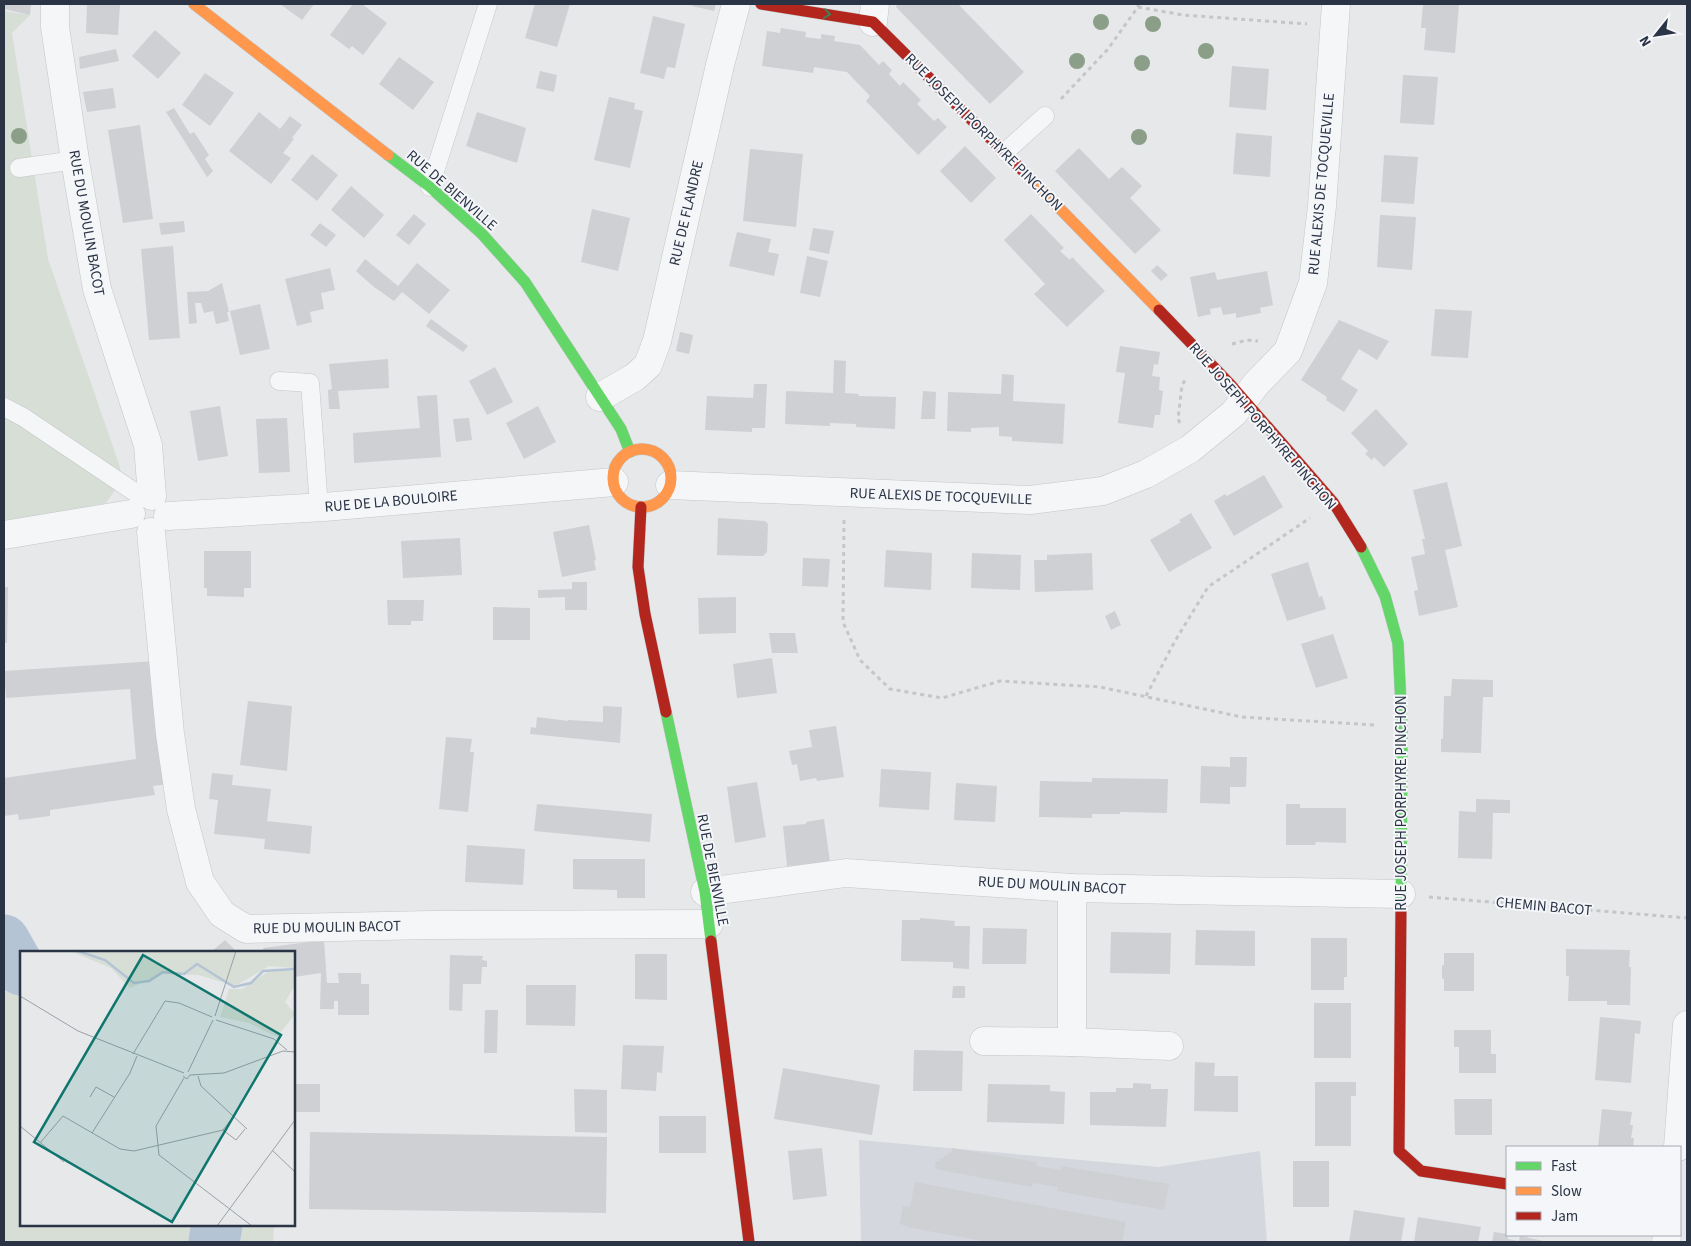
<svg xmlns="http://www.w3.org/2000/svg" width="1691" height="1246" font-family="'Source Sans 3',sans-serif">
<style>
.built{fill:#d4d7dd}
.green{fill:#d6ded6}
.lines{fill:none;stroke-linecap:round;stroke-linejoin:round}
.river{stroke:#b4c4d5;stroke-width:51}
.building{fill:#ced0d3}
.lane-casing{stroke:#c4c6c8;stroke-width:19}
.street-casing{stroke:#c4c6c8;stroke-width:29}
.fast-casing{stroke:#c4c6c8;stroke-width:12}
.slow-casing{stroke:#c4c6c8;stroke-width:12}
.jam-casing{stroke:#c4c6c8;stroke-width:12}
.path{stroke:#c5c6ca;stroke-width:3;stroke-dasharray:4 4;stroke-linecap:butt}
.lane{stroke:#f5f6f7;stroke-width:18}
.street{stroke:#f5f6f7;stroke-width:28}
.fast{stroke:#63d668;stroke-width:11}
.slow{stroke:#ff974d;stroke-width:11}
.jam{stroke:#b3261e;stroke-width:11}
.tree{fill:#8a9e88}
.oneway{stroke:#447d55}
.labels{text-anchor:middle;stroke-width:4;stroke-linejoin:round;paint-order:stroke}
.street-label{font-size:15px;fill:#2b3445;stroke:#f4f6f9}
.inset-river{fill:none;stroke:#b4c4d5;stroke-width:2.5}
.inset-road{fill:none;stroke:#9ba0a8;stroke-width:1}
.view{fill:#0f766e;fill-opacity:0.15;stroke:#0f766e;stroke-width:2.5}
.inset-edge{fill:none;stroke:#2b3445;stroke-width:2.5}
</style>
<rect width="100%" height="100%" fill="#e6e8ea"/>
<!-- built -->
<polygon class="built" points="859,1140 1159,1167 1260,1151 1267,1242 861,1242"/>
<!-- green -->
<g class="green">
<polygon points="4,11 30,15 12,33 48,259 120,467 121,481 106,503 37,517 4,520"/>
<polygon points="4,937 21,969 21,1225 274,1225 273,1242 4,1242"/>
</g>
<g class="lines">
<!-- river -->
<g class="river">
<polyline points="4,940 21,970"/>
<polyline points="214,1242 217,1225"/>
</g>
</g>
<!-- building -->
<g class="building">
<polygon points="4,4 31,4 30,15 4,9"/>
<polygon points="87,4 120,4 118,35 86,33"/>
<polygon points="280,4 314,4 302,20"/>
<polygon points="353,4 362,4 387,23 363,55 352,46 349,49 330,35"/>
<polygon points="535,4 570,4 557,47 525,38"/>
<polygon points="692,4 716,4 714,11 692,6"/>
<polygon points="897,4 958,4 1024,72 990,104 896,7"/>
<polygon points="1423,4 1459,4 1455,53 1424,50 1426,28 1421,28"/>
<polygon points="653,16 685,24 675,68 667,67 664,79 640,73"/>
<polygon points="781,28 806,32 805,37 821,39 821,34 835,36 834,41 860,45 879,65 883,61 892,70 889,74 900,86 903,82 921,100 917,104 934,121 938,118 947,127 918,155 866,101 870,96 847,72 814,67 813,73 762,66 767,31 780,33"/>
<polygon points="155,30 181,53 158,79 132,56"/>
<polygon points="116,49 119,61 80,69 79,57"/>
<polygon points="399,57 434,82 413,110 379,84"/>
<polygon points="1232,66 1269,69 1266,110 1229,107"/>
<polygon points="540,71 557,75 554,92 536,88"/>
<polygon points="205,73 234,93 210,126 182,105"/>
<polygon points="1403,75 1438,77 1434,125 1400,123"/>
<polygon points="113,88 116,108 87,112 83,92"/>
<polygon points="609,97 635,103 634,109 643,111 630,168 594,160"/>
<polygon points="174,108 190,134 194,132 209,155 205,159 213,171 207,177 166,112"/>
<polygon points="259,112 280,129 290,116 302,125 292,138 294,139 283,153 291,158 271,184 229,151"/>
<polygon points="477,112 526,128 517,163 466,146"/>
<polygon points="140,125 153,219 123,223 108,130"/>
<polygon points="1236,133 1272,136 1270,177 1233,174"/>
<polygon points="965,146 996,178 971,203 940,171"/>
<polygon points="1079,148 1109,179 1122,167 1142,186 1130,198 1161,230 1135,254 1055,171"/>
<polygon points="750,149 803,154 796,227 743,221"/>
<polygon points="312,154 338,175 317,201 291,180"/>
<polygon points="1384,155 1418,157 1414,204 1381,202"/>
<polygon points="351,186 384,215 364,238 331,210"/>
<polygon points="592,209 630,218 618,271 581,262"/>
<polygon points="414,214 426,224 409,245 396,235"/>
<polygon points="1031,214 1064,248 1060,251 1070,260 1072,257 1105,291 1067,327 1034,294 1045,284 1004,240"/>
<polygon points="1380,215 1416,217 1412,270 1377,267"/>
<polygon points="184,221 185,232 161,235 159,223"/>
<polygon points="320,223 336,235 326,247 310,235"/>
<polygon points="813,228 834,231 829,254 809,250"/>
<polygon points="737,232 771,239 768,252 779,254 774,276 729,266"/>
<polygon points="173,246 180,338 149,340 141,249"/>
<polygon points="807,256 828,261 820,297 800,293"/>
<polygon points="365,259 398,286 417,263 450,290 429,314 402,292 394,301 374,287 356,271"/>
<polygon points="1157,265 1168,275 1161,281 1151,271"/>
<polygon points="330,268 335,290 321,293 324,309 310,312 312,322 297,326 285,279"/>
<polygon points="1267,271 1273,305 1260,308 1261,313 1236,318 1236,313 1223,315 1221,307 1210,309 1211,314 1198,317 1190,277 1215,272 1217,280"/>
<polygon points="222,283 229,312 227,312 229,321 216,324 213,311 204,313 201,303 195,303 197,323 189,324 187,292 208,291"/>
<polygon points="260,304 270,349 240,355 230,311"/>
<polygon points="1435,309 1472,311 1468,358 1431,356"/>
<polygon points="431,319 468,346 463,352 426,326"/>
<polygon points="1339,320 1389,341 1377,360 1359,349 1341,379 1358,390 1344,412 1326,400 1327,397 1301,380"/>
<polygon points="680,332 693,335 689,354 676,351"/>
<polygon points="1120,346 1160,352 1158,365 1154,364 1152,376 1160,377 1159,390 1163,391 1160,415 1155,415 1153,428 1118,423 1125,373 1116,372"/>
<polygon points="388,359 389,388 338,391 340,409 329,409 328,390 332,389 329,364"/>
<polygon points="834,360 846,361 845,393 859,394 858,396 896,397 895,429 856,427 856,424 830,423 830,426 785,424 786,391 833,393"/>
<polygon points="495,367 513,402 487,415 469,381"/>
<polygon points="1002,374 1014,375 1013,401 1065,404 1063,444 1012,441 1012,437 999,436 999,427 971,428 971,432 947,431 948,392 1001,394"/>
<polygon points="754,384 767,384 765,428 752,428 752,432 705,430 707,396 753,398"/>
<polygon points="923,391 936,392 935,419 921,419"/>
<polygon points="437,395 441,457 354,463 353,433 420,428 417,396"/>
<polygon points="220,406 228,456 198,461 190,411"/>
<polygon points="538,406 556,442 524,459 506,423"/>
<polygon points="1376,409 1408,444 1384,467 1374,457 1372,460 1365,454 1368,451 1351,433"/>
<polygon points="287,418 290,472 259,473 256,419"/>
<polygon points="469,418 472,440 456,442 453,419"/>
<polygon points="1264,475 1283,507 1234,536 1214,501 1225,494 1227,496"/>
<polygon points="1447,482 1462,546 1445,550 1458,607 1419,616 1414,591 1418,590 1411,557 1425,554 1422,539 1425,539 1413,490"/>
<polygon points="1191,513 1212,548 1169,572 1150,540 1181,522 1179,520"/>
<polygon points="718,518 765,521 768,524 767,552 763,556 754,556 717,555"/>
<polygon points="589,525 596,560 594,561 596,570 562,577 553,532"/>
<polygon points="460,538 462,575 403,578 401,541"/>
<polygon points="886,550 932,553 931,590 884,587"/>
<polygon points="204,551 251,551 251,588 244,588 244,597 207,596 207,588 204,588"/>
<polygon points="972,553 1021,555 1020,590 971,588"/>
<polygon points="1092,553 1093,590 1035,592 1034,560 1047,560 1047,555"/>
<polygon points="803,558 830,559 828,587 802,586"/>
<polygon points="1308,562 1319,597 1322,596 1326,609 1287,621 1271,574"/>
<polygon points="572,582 587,582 587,610 565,610 565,597 538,598 538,590 572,589"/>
<polygon points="4,587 8,587 7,643 4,643"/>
<polygon points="736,597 736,633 699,634 698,598"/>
<polygon points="387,600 424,600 423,621 411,621 411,625 388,625"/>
<polygon points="493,607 530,608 530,640 493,640"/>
<polygon points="1115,611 1121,625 1111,630 1105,616"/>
<polygon points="769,633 795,633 798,653 772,653"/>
<polygon points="1333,634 1348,678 1316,688 1301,644"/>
<polygon points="772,658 777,693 737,698 733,664"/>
<polygon points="156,661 169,784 153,786 155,795 50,810 50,816 19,820 18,814 4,816 4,778 136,759 130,689 6,698 4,671"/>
<polygon points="1452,679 1493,680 1493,697 1483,697 1481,753 1441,752 1441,739 1443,739 1444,696 1451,696"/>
<polygon points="248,701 292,706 287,771 240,765"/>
<polygon points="603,706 622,707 620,743 530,734 531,727 536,728 537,717 568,721 568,720 603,722"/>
<polygon points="836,726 844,777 817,781 816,778 800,781 797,764 792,765 789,751 812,747 809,730"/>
<polygon points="446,737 472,739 470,752 474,752 468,812 439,809"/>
<polygon points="1230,757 1247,757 1246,787 1230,787 1230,804 1200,803 1201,766 1230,767"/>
<polygon points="881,769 931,772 929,810 879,807"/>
<polygon points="212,773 233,775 232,785 271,789 267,821 312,826 310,854 264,849 265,839 214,834 218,800 209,799"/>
<polygon points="1092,778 1168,779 1167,813 1120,812 1120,814 1092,814 1092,818 1039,817 1040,781 1092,782"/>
<polygon points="757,782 766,837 735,843 727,787"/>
<polygon points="956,783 997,786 995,822 954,820"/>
<polygon points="1476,799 1510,800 1510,813 1493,813 1492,859 1458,858 1459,811 1476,812"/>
<polygon points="537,804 652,814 650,842 534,831"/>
<polygon points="1286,804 1300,804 1300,808 1346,808 1346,843 1316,842 1315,845 1286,845"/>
<polygon points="824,819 830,862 787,866 783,826 806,824 806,822"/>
<polygon points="467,845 525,849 523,885 465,882"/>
<polygon points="573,859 645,859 645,898 617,898 617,890 573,889"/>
<polygon points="920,918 955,921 954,926 970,926 969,969 953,968 953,962 901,961 902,920 920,920"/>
<polygon points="983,928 1027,929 1026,964 982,964"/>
<polygon points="1196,930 1255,931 1255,966 1195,965"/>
<polygon points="1111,932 1171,933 1170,974 1110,973"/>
<polygon points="1311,938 1347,938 1347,977 1344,977 1344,990 1311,990"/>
<polygon points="225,940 237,952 211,952"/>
<polygon points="324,940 327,983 339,983 338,973 361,973 361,984 369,984 369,1015 338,1015 338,1001 334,1001 334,1009 320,1009 321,973 294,977 294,952 264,952 263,948"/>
<polygon points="1566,949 1630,950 1629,967 1631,967 1630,1005 1607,1005 1607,1001 1568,1001 1569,976 1566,976"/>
<polygon points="1444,953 1474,953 1474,991 1444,991 1444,979 1442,979 1442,965 1444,965"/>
<polygon points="635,954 667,954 667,1000 635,999"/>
<polygon points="450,955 483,956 482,960 487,961 487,967 482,967 481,984 463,984 462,1011 449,1010"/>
<polygon points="526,985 576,985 575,1026 526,1025"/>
<polygon points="953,986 965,986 965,998 952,998"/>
<rect x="1314" y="1003" width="37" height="55"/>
<polygon points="485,1010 498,1010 497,1053 484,1053"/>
<polygon points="1600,1017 1641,1021 1640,1034 1635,1033 1631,1083 1595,1080"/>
<polygon points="1454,1030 1491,1030 1491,1054 1496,1054 1496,1073 1459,1073 1459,1047 1454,1047"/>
<polygon points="623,1045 664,1046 662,1073 657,1072 656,1091 621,1089"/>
<polygon points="914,1050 963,1051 962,1091 913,1091"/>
<polygon points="1195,1062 1215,1063 1214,1076 1238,1076 1238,1112 1194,1111"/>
<polygon points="783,1068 880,1085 872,1135 774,1119"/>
<polygon points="1315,1082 1356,1082 1356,1096 1351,1096 1351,1146 1315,1146"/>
<polygon points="1133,1083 1151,1084 1151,1089 1168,1089 1166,1127 1090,1125 1090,1092 1116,1092 1116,1088 1133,1088"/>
<rect x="294" y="1084" width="26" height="28"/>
<polygon points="988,1084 1050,1085 1050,1091 1065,1092 1064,1124 987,1122"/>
<polygon points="574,1089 607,1090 607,1133 575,1132"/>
<polygon points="1454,1099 1492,1099 1492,1135 1455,1135"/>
<polygon points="1602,1109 1632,1112 1630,1125 1633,1125 1631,1138 1634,1138 1633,1147 1598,1147"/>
<rect x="659" y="1116" width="47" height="37"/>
<polygon points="310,1132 607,1137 606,1213 309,1209"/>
<polygon points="822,1148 827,1196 793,1200 788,1151"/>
<polygon points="952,1148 1037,1162 1036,1166 1061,1170 1061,1166 1169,1184 1164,1210 1057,1191 1058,1187 1033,1183 1032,1187 935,1169 936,1161 939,1161 939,1158 943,1159 944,1155 947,1156 948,1152 951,1153"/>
<rect x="1293" y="1161" width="36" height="46"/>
<polygon points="915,1182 1126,1222 1122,1242 988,1242 906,1227 907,1226 900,1224 903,1206 910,1207"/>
<polygon points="1354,1210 1405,1218 1401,1242 1349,1242"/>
<polygon points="1418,1217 1481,1227 1478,1242 1414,1242"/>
<polygon points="1494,1232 1507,1234 1508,1239 1519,1241 1520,1236 1548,1242 1492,1242"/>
</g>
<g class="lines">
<!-- lane casing -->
<g class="lane-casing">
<g id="lane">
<polyline points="1005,152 1045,116"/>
<polyline points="19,168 75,160"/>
<polyline points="430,187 488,4"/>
<polyline points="279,381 310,383 319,507"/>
<polyline points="4,407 23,417 142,497"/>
</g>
</g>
<!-- street casing -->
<g class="street-casing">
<g id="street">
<polyline points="55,4 55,27 75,160 97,289 148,445 152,496"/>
<polyline points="873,22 875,4"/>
<polyline points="600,397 635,377 648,365 657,341 720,65 736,4"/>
<polyline points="670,485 1030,500 1103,491 1146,474 1190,449 1234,413 1256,384 1288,351 1313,283 1322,206 1336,4"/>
<polyline points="168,516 324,507 614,482"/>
<polyline points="151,532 170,734 181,809 200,882 222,914 246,929 430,925 709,924"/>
<polyline points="4,535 131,514"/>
<polyline points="1072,888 1072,1042 1169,1046"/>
<polyline points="705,892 846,873 1072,888 1401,894"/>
<polyline points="984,1041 1072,1042"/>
<polyline points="1678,1147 1687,1025"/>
<polyline points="1666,1242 1667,1235"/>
</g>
</g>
<!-- fast casing -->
<g class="fast-casing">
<g id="fast">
<polyline points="388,155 430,187 482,234 525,282 621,429 630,452"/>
<polyline points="1361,547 1385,596 1398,643 1402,726 1401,906"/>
<polyline points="666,712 705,892 711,941"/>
</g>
</g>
<!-- slow casing -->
<g class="slow-casing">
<g id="slow">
<polyline points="194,4 388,155"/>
<polyline points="1027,175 1159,310"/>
<circle cx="642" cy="478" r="29"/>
</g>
</g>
<!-- jam casing -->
<g class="jam-casing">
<g id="jam">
<polyline points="761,4 873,22 1027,175"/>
<polyline points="1159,310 1231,385 1333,502 1361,547"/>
<polyline points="641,507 638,567 645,614 666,712"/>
<polyline points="1401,906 1399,1151 1421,1171 1507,1184"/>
<polyline points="711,941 749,1242"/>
</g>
</g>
<!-- path -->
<g class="path">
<polyline points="1138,7 1183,15 1307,24"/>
<polyline points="1061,99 1108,49 1138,7 1138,4"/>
<polyline points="1232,344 1247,340 1258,341"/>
<polyline points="1180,423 1178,419 1182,385 1186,379"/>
<polyline points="844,520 843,622 860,660 890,689 942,698 1000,681 1100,687 1242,717 1374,725"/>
<polyline points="1146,696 1175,641 1208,587 1310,518"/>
<polyline points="1429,897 1687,918"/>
</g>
<!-- lane -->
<use href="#lane" class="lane"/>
<!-- street -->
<use href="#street" class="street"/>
<!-- fast -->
<use href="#fast" class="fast"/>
<!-- slow -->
<use href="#slow" class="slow"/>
<!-- jam -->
<use href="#jam" class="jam"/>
</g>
<!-- trees -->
<g class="tree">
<circle cx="1101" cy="22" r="8"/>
<circle cx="1153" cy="24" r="8"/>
<circle cx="1206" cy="51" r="8"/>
<circle cx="1077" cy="61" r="8"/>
<circle cx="1142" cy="63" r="8"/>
<circle cx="19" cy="136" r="8"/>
<circle cx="1139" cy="137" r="8"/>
</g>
<!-- one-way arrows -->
<defs><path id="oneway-chevron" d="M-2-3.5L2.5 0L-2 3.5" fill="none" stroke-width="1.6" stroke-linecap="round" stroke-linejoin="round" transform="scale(1.25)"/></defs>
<use class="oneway" href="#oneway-chevron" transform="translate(827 14) rotate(9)"/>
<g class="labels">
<!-- street labels -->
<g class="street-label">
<text transform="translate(984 132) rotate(45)" y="5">RUE JOSEPH PORPHYRE PINCHON</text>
<text transform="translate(1321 184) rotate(-85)" y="5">RUE ALEXIS DE TOCQUEVILLE</text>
<text transform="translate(452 190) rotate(41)" y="5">RUE DE BIENVILLE</text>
<text transform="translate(686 213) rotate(-77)" y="5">RUE DE FLANDRE</text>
<text transform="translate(87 223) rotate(80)" y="5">RUE DU MOULIN BACOT</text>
<text transform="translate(1263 426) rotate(49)" y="5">RUE JOSEPH PORPHYRE PINCHON</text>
<text transform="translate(941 496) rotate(2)" y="5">RUE ALEXIS DE TOCQUEVILLE</text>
<text transform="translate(391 501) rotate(-5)" y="5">RUE DE LA BOULOIRE</text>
<text transform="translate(1401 803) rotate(-90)" y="5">RUE JOSEPH PORPHYRE PINCHON</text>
<text transform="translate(713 870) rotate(79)" y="5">RUE DE BIENVILLE</text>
<text transform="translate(1052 885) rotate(3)" y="5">RUE DU MOULIN BACOT</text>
<text transform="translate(1544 906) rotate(5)" y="5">CHEMIN BACOT</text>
<text transform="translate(327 927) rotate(-1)" y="5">RUE DU MOULIN BACOT</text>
</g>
</g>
<!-- overview -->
<g transform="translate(20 951)">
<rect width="275" height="275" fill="#e6e8ea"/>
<path d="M50,0h225v17l-26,-2 -34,20 -36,-11 -35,-1 -34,14 -19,-20zM249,20h26v14l-10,17 10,12 -18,23 -28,-14 -29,-6 9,-28h13z" fill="#d6ded6"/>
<path class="inset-river" d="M58,0l27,9 29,23 15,-2 14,-9 21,2 13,-10 37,23 17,-4 12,-12 32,-2"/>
<path class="inset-road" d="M0,45l58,35 106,42M195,65l21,-65M196,69l58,19 13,11M113,103l32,-53 14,2 33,14M168,121l25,-52M163,125l4,3 3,-4 34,-2 59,-22 12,1M178,125l3,10 46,43M164,127l-28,48 3,29 93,71M70,146l6,-10 18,10M0,175l44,36M203,179l13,10 9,-11M72,182l38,-60 7,-17M20,192l23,-27 57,33 14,2 89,-21 11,-14M252,199l23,22M197,275l78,-106"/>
<path class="view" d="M123,4l138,80 -109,187 -138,-80z"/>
<rect width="275" height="275" class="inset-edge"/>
</g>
<!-- border -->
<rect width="1691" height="1246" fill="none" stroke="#2b3445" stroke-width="10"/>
<!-- legend -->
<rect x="1506" y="1146" width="175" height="90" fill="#f4f6f9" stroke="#a4a8b1"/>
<rect x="1516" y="1162" width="25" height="8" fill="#63d668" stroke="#a4a8b1"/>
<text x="1551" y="1171" font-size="15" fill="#2b3445">Fast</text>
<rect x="1516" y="1187" width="25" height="8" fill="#ff974d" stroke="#a4a8b1"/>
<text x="1551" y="1196" font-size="15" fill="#2b3445">Slow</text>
<rect x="1516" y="1212" width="25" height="8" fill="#b3261e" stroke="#a4a8b1"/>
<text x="1551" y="1221" font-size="15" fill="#2b3445">Jam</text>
<!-- north arrow -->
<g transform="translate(1656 35) rotate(240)" stroke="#f4f6f9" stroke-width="4" paint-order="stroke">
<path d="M0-4L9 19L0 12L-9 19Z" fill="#2b3445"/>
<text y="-8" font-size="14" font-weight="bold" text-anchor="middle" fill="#2b3445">N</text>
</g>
</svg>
